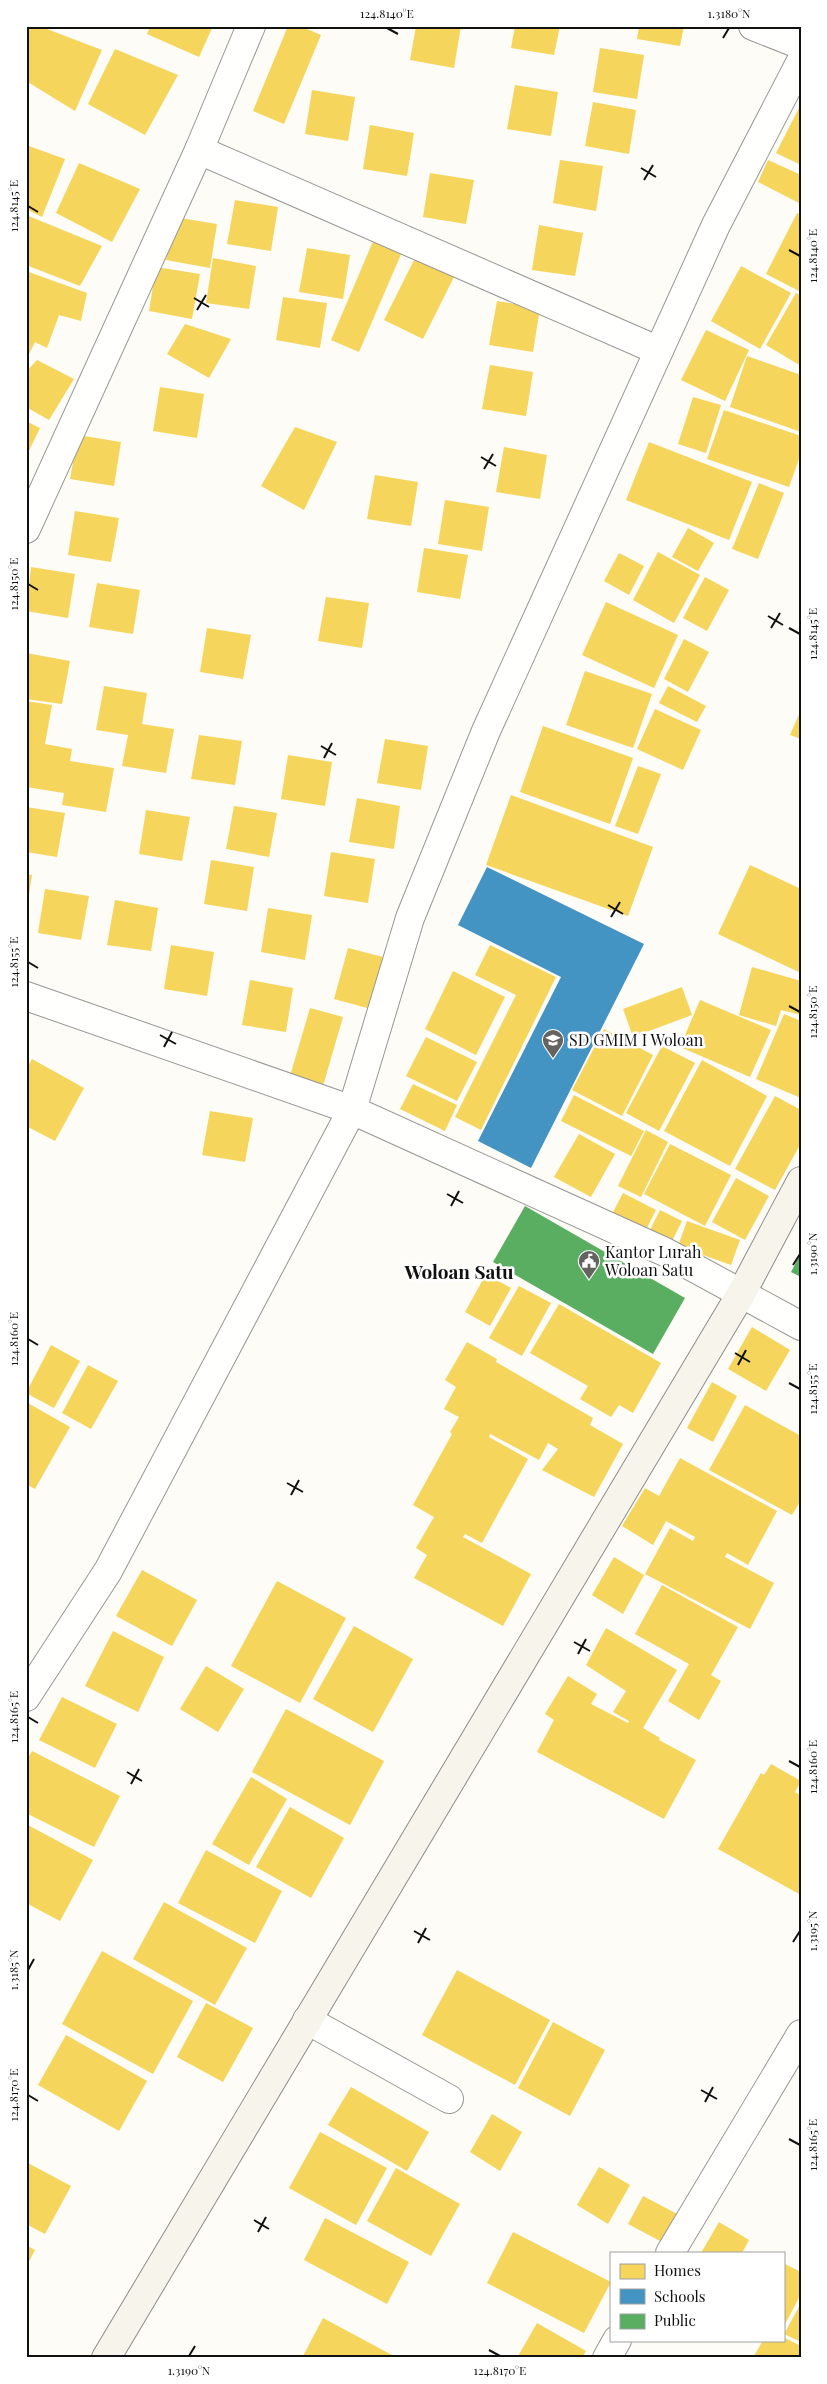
<svg xmlns="http://www.w3.org/2000/svg" width="827" height="2384" font-family="'Playfair Display',serif">
<style>
.homes{fill:#f6d55c}
.schools{fill:#4393c3}
.public{fill:#5aae61}
.lines{fill:none;stroke-linecap:round;stroke-linejoin:round}
.minor-casing{stroke:#979795;stroke-width:30}
.secondary-casing{stroke:#8e8d8b;stroke-width:30}
.minor{stroke:#fffffe;stroke-width:28}
.secondary{stroke:#f6f4eb;stroke-width:28}
.ticks{fill:none;stroke:#111;stroke-width:2}
.labels{text-anchor:middle;stroke-width:5;stroke-linejoin:round;paint-order:stroke}
.poi-label{font-size:16px;fill:#111;stroke:#fff;text-anchor:start}
.quarter-label{font-size:19px;font-weight:bold;fill:#111;stroke:#fff}
.neatline{fill:none;stroke:#111;stroke-width:2}
.ticks-label{font-size:12px;text-anchor:middle;fill:#111}
</style>
<rect width="100%" height="100%" fill="#fdfcf7"/>
<!-- homes -->
<g class="homes">
<polygon points="26,26 39,26 102,50 75,111 26,81"/>
<polygon points="150,26 213,26 199,57 147,34"/>
<polygon points="288,26 300,26 321,35 284,124 253,111"/>
<polygon points="416,26 461,26 454,68 410,60"/>
<polygon points="515,26 560,26 554,55 511,48"/>
<polygon points="639,26 684,26 680,46 637,39"/>
<polygon points="600,48 644,55 637,99 593,92"/>
<polygon points="115,49 178,75 145,135 88,104"/>
<polygon points="515,85 558,92 551,136 507,129"/>
<polygon points="312,90 355,97 348,141 305,134"/>
<polygon points="593,102 636,110 629,154 585,146"/>
<polygon points="801,104 801,165 776,153"/>
<polygon points="370,125 414,133 407,176 363,169"/>
<polygon points="26,145 65,159 42,217 26,209"/>
<polygon points="560,160 603,166 596,211 553,203"/>
<polygon points="768,160 801,175 799,203 758,182"/>
<polygon points="79,163 140,189 112,242 56,213"/>
<polygon points="430,173 474,180 466,224 423,217"/>
<polygon points="235,200 278,207 271,251 227,244"/>
<polygon points="797,213 801,215 801,292 766,274"/>
<polygon points="26,215 102,246 80,286 26,265"/>
<polygon points="174,217 217,224 210,268 166,260"/>
<polygon points="539,225 583,233 575,276 532,270"/>
<polygon points="374,239 402,252 359,352 331,340"/>
<polygon points="307,248 350,255 343,299 299,292"/>
<polygon points="416,256 455,275 423,339 384,320"/>
<polygon points="213,258 256,266 249,309 206,303"/>
<polygon points="741,266 791,293 760,349 711,321"/>
<polygon points="156,267 200,274 192,319 149,311"/>
<polygon points="26,271 87,293 81,321 59,315 47,348 35,342 28,356 26,355"/>
<polygon points="796,293 801,296 801,366 766,345"/>
<polygon points="283,297 327,303 320,348 276,340"/>
<polygon points="497,301 540,308 533,352 489,345"/>
<polygon points="185,324 231,339 209,378 167,354"/>
<polygon points="706,330 749,350 725,401 681,380"/>
<polygon points="747,356 801,375 801,432 730,407"/>
<polygon points="37,360 74,379 49,420 26,407 26,372"/>
<polygon points="490,365 533,372 526,416 482,409"/>
<polygon points="160,387 204,394 197,438 153,431"/>
<polygon points="693,397 721,405 706,453 678,444"/>
<polygon points="724,410 801,436 801,453 789,487 707,459"/>
<polygon points="26,421 40,428 26,457"/>
<polygon points="295,427 337,442 304,510 261,486"/>
<polygon points="78,435 121,442 114,486 70,479"/>
<polygon points="649,442 752,482 729,540 626,500"/>
<polygon points="504,447 547,455 540,499 496,492"/>
<polygon points="375,475 418,482 411,526 367,519"/>
<polygon points="759,483 784,493 758,559 732,549"/>
<polygon points="445,500 489,507 482,551 438,544"/>
<polygon points="75,511 119,518 111,562 68,555"/>
<polygon points="688,528 714,543 698,571 672,557"/>
<polygon points="424,548 468,555 460,599 417,592"/>
<polygon points="658,552 700,575 674,623 633,600"/>
<polygon points="619,553 644,566 629,595 604,581"/>
<polygon points="31,567 75,574 68,618 26,611"/>
<polygon points="705,577 729,590 707,631 683,618"/>
<polygon points="97,583 140,590 133,634 89,627"/>
<polygon points="326,597 369,603 362,648 318,641"/>
<polygon points="606,602 678,635 654,688 582,655"/>
<polygon points="207,628 251,635 243,679 200,672"/>
<polygon points="684,639 709,652 688,692 664,679"/>
<polygon points="26,653 70,661 62,704 26,699"/>
<polygon points="585,671 652,694 633,748 566,725"/>
<polygon points="104,686 147,693 142,724 174,729 166,773 122,766 128,735 96,730"/>
<polygon points="668,686 706,706 697,722 659,703"/>
<polygon points="26,701 52,705 45,744 72,749 70,761 114,768 106,812 62,805 64,793 26,787"/>
<polygon points="655,709 701,730 683,770 637,749"/>
<polygon points="801,710 801,739 790,735"/>
<polygon points="543,726 633,758 610,824 520,792"/>
<polygon points="199,735 242,741 235,785 191,779"/>
<polygon points="385,739 428,746 421,790 377,783"/>
<polygon points="288,755 332,762 325,806 281,799"/>
<polygon points="638,766 661,774 638,834 615,826"/>
<polygon points="511,795 653,847 628,916 486,865"/>
<polygon points="357,798 400,806 394,849 349,842"/>
<polygon points="234,806 277,813 269,857 226,849"/>
<polygon points="26,807 65,813 57,857 26,852"/>
<polygon points="146,810 190,817 182,861 139,854"/>
<polygon points="331,852 375,859 368,903 324,896"/>
<polygon points="211,860 254,867 247,911 204,904"/>
<polygon points="750,865 801,889 801,973 718,934"/>
<polygon points="26,874 32,875 27,907 26,907"/>
<polygon points="45,889 89,896 81,940 38,933"/>
<polygon points="115,900 158,908 151,951 107,945"/>
<polygon points="268,908 312,915 305,960 261,952"/>
<polygon points="171,945 214,952 207,996 164,989"/>
<polygon points="490,945 556,977 481,1130 455,1117 516,995 475,975"/>
<polygon points="348,948 391,959 378,1011 334,999"/>
<polygon points="752,967 801,981 801,1015 781,1010 776,1026 739,1015"/>
<polygon points="453,971 505,997 476,1055 425,1029"/>
<polygon points="250,980 293,988 286,1032 242,1025"/>
<polygon points="682,987 692,1015 633,1037 623,1009"/>
<polygon points="700,1000 771,1030 750,1077 680,1047"/>
<polygon points="310,1008 343,1017 323,1086 290,1076"/>
<polygon points="784,1014 801,1021 801,1098 756,1079"/>
<polygon points="604,1029 653,1055 622,1116 572,1090"/>
<polygon points="426,1037 477,1062 457,1101 406,1076"/>
<polygon points="662,1046 695,1063 659,1131 626,1113"/>
<polygon points="32,1059 84,1088 55,1141 26,1126 26,1069"/>
<polygon points="702,1060 767,1096 730,1166 664,1131"/>
<polygon points="413,1084 457,1105 445,1131 400,1109"/>
<polygon points="574,1095 644,1131 631,1156 561,1121"/>
<polygon points="775,1096 801,1110 801,1143 775,1190 735,1169"/>
<polygon points="210,1111 253,1118 245,1162 202,1155"/>
<polygon points="646,1130 668,1142 641,1197 618,1186"/>
<polygon points="579,1134 615,1154 591,1197 554,1177"/>
<polygon points="670,1144 731,1175 705,1226 644,1194"/>
<polygon points="736,1178 769,1196 745,1240 712,1222"/>
<polygon points="623,1193 656,1210 642,1238 609,1220"/>
<polygon points="660,1210 682,1221 670,1245 648,1234"/>
<polygon points="687,1221 740,1240 731,1265 678,1246"/>
<polygon points="486,1274 511,1288 490,1326 465,1312"/>
<polygon points="519,1286 551,1303 522,1356 489,1338"/>
<polygon points="559,1304 661,1363 633,1413 619,1405 611,1417 580,1399 588,1386 530,1353"/>
<polygon points="752,1327 790,1350 766,1391 728,1369"/>
<polygon points="467,1342 497,1359 496,1362 593,1418 590,1425 623,1444 594,1497 542,1470 558,1449 548,1443 539,1460 490,1434 489,1437 528,1459 482,1543 465,1534 463,1537 531,1574 503,1626 414,1578 427,1555 416,1548 434,1517 413,1505 452,1434 450,1432 459,1417 444,1409 456,1387 445,1380"/>
<polygon points="51,1345 80,1361 54,1408 26,1393"/>
<polygon points="88,1365 118,1381 91,1429 62,1413"/>
<polygon points="712,1382 737,1396 713,1442 687,1428"/>
<polygon points="26,1402 70,1427 35,1489 26,1484"/>
<polygon points="745,1405 801,1436 801,1500 792,1515 709,1470"/>
<polygon points="680,1458 777,1511 748,1565 727,1553 725,1557 774,1583 750,1629 645,1574 670,1528 693,1541 695,1537 666,1521 653,1545 622,1526 645,1488 659,1496"/>
<polygon points="614,1557 644,1575 623,1614 592,1595"/>
<polygon points="142,1570 197,1600 172,1646 116,1616"/>
<polygon points="277,1581 346,1618 300,1703 231,1666"/>
<polygon points="662,1585 738,1627 711,1675 721,1681 699,1720 668,1701 689,1664 635,1634"/>
<polygon points="354,1626 413,1659 373,1732 313,1699"/>
<polygon points="606,1628 677,1670 643,1728 660,1738 659,1740 696,1760 664,1819 537,1752 554,1720 545,1714 568,1676 597,1694 591,1704 628,1723 629,1721 613,1712 626,1691 586,1665"/>
<polygon points="113,1631 164,1657 138,1712 85,1686"/>
<polygon points="206,1666 244,1689 218,1732 180,1709"/>
<polygon points="62,1697 117,1724 95,1768 39,1740"/>
<polygon points="286,1709 384,1761 350,1825 252,1772"/>
<polygon points="32,1751 120,1796 94,1847 26,1813 26,1762"/>
<polygon points="771,1764 801,1781 795,1792 801,1796 801,1895 718,1849 761,1773 764,1775"/>
<polygon points="251,1777 287,1799 249,1865 212,1844"/>
<polygon points="290,1807 344,1838 311,1898 256,1867"/>
<polygon points="26,1824 93,1860 60,1921 26,1903"/>
<polygon points="206,1850 282,1891 255,1943 178,1903"/>
<polygon points="164,1902 247,1948 215,2005 133,1959"/>
<polygon points="102,1951 193,2001 153,2074 62,2024"/>
<polygon points="457,1970 550,2020 515,2085 422,2035"/>
<polygon points="206,2003 253,2028 223,2082 177,2057"/>
<polygon points="553,2022 605,2050 570,2116 518,2088"/>
<polygon points="66,2035 147,2081 119,2131 38,2085"/>
<polygon points="351,2087 429,2132 407,2171 328,2125"/>
<polygon points="492,2114 522,2132 500,2171 470,2152"/>
<polygon points="320,2132 387,2168 356,2225 289,2188"/>
<polygon points="26,2162 71,2186 45,2234 26,2224"/>
<polygon points="599,2167 630,2185 608,2224 577,2205"/>
<polygon points="396,2168 460,2204 431,2256 367,2221"/>
<polygon points="643,2196 679,2215 664,2243 628,2224"/>
<polygon points="325,2218 409,2262 387,2304 304,2260"/>
<polygon points="719,2222 749,2240 742,2253 701,2253"/>
<polygon points="513,2232 611,2282 584,2333 487,2283"/>
<polygon points="26,2245 35,2250 26,2267"/>
<polygon points="783,2263 801,2272 801,2294 783,2328"/>
<polygon points="801,2303 801,2342 784,2334"/>
<polygon points="323,2318 392,2355 391,2358 302,2358"/>
<polygon points="537,2323 586,2351 582,2358 517,2358"/>
<polygon points="783,2337 801,2346 801,2358 753,2358 763,2340 783,2340"/>
</g>
<!-- schools -->
<polygon class="schools" points="487,867 644,944 531,1168 478,1141 561,977 458,925"/>
<!-- public -->
<g class="public">
<polygon points="525,1206 685,1298 653,1354 493,1262"/>
<polygon points="801,1253 801,1277 791,1272"/>
</g>
<g class="lines">
<!-- minor casing -->
<g class="minor-casing">
<g id="minor">
<polyline points="753,26 801,45"/>
<polyline points="199,150 657,350"/>
<polyline points="26,529 199,150 251,26"/>
<polyline points="26,996 352,1110 665,1252 801,1326"/>
<polyline points="26,1697 108,1571 352,1110 410,918 486,731 716,225 801,61"/>
<polyline points="307,2020 449,2099"/>
<polyline points="670,2253 801,2034"/>
<polyline points="607,2358 617,2340"/>
</g>
</g>
<!-- secondary casing -->
<g class="secondary-casing">
<polyline id="secondary" points="106,2358 741,1294 801,1181"/>
</g>
<!-- minor -->
<use href="#minor" class="minor"/>
<!-- secondary -->
<use href="#secondary" class="secondary"/>
</g>
<!-- ticks -->
<path class="ticks" d="M387,28l11,6M723,38l6,-10M641,168l15,9M644,180l9,-15M28,206l10,6M789,250l11,6M194,298l15,9M197,310l9,-15M481,457l15,9M484,469l9,-15M28,584l10,6M768,616l15,9M771,628l9,-15M789,628l11,6M321,746l15,9M324,758l8,-15M608,905l15,9M611,917l9,-15M28,962l10,6M789,1006l11,6M160,1035l16,9M164,1047l8,-15M447,1194l16,9M451,1206l8,-15M793,1265l7,-11M28,1339l10,6M735,1353l15,9M738,1365l8,-15M789,1383l11,6M287,1483l16,9M291,1495l8,-15M574,1642l16,9M578,1654l8,-15M28,1717l10,6M789,1761l11,6M127,1772l15,9M131,1784l8,-15M414,1931l16,9M793,1942l7,-11M418,1943l8,-15M28,1970l6,-11M701,2090l16,9M28,2095l10,6M705,2102l8,-15M789,2139l11,6M254,2220l15,9M258,2232l8,-15M489,2350l11,6M189,2356l6,-10"/>
<!-- icons -->
<defs>
<g id="school-pin" transform="scale(1.125)"><path d="M0 17L-7.5 6A9.5 9.5 0 1 1 7.5 6Z" fill="#646362" stroke="#fff"/><path d="M0-5L7-2L0 1L-7-2ZM-4 1L0 2.5L4 1V4Q0 6-4 4Z" fill="#fff"/></g>
<g id="civic-pin" transform="scale(1.125)"><path d="M0 17L-7.5 6A9.5 9.5 0 1 1 7.5 6Z" fill="#646362" stroke="#fff"/><path d="M-.6-6.5H3V-4.5H.6V-3L4-1V1h2V6H-6V1h2V-1L-.6-3ZM-1.2 2.5V6h2.4V2.5Z" fill="#fff"/></g>
</defs>
<g fill-rule="evenodd">
<use href="#school-pin" x="553" y="1040"/>
<use href="#civic-pin" x="589" y="1261"/>
</g>
<g class="labels">
<!-- poi labels -->
<g class="poi-label">
<text x="569" y="1046">SD GMIM I Woloan</text>
<text x="605" y="1258">Kantor Lurah<tspan x="605" dy="18">Woloan Satu</tspan></text>
</g>
<!-- quarter labels -->
<g class="quarter-label">
<text x="459" y="1279">Woloan Satu</text>
</g>
</g>
<!-- border -->
<rect width="827" height="2384" fill="none" stroke="#ffffff" stroke-width="55"/>
<!-- legend -->
<rect x="610" y="2252" width="175" height="90" fill="#ffffff" stroke="#a0a0a0"/>
<rect x="620" y="2264" width="25" height="15" fill="#f6d55c" stroke="#a0a0a0"/>
<text x="654" y="2276" font-size="15" fill="#111111">Homes</text>
<rect x="620" y="2289" width="25" height="15" fill="#4393c3" stroke="#a0a0a0"/>
<text x="654" y="2302" font-size="15" fill="#111111">Schools</text>
<rect x="620" y="2314" width="25" height="15" fill="#5aae61" stroke="#a0a0a0"/>
<text x="654" y="2326" font-size="15" fill="#111111">Public</text>
<rect x="28" y="28" width="772" height="2328" class="neatline"/>
<g class="ticks-label">
<text x="387" y="18">124.8140°E</text>
<text x="729" y="18">1.3180°N</text>
<text transform="translate(14 206) rotate(-90)" y="4">124.8145°E</text>
<text transform="translate(813 256) rotate(-90)" y="4">124.8140°E</text>
<text transform="translate(14 584) rotate(-90)" y="4">124.8150°E</text>
<text transform="translate(813 634) rotate(-90)" y="4">124.8145°E</text>
<text transform="translate(14 962) rotate(-90)" y="4">124.8155°E</text>
<text transform="translate(813 1012) rotate(-90)" y="4">124.8150°E</text>
<text transform="translate(813 1254) rotate(-90)" y="4">1.3190°N</text>
<text transform="translate(14 1339) rotate(-90)" y="4">124.8160°E</text>
<text transform="translate(813 1389) rotate(-90)" y="4">124.8155°E</text>
<text transform="translate(14 1717) rotate(-90)" y="4">124.8165°E</text>
<text transform="translate(813 1767) rotate(-90)" y="4">124.8160°E</text>
<text transform="translate(813 1931) rotate(-90)" y="4">1.3195°N</text>
<text transform="translate(14 1970) rotate(-90)" y="4">1.3185°N</text>
<text transform="translate(14 2095) rotate(-90)" y="4">124.8170°E</text>
<text transform="translate(813 2145) rotate(-90)" y="4">124.8165°E</text>
<text x="189" y="2375">1.3190°N</text>
<text x="500" y="2375">124.8170°E</text>
</g>
</svg>
